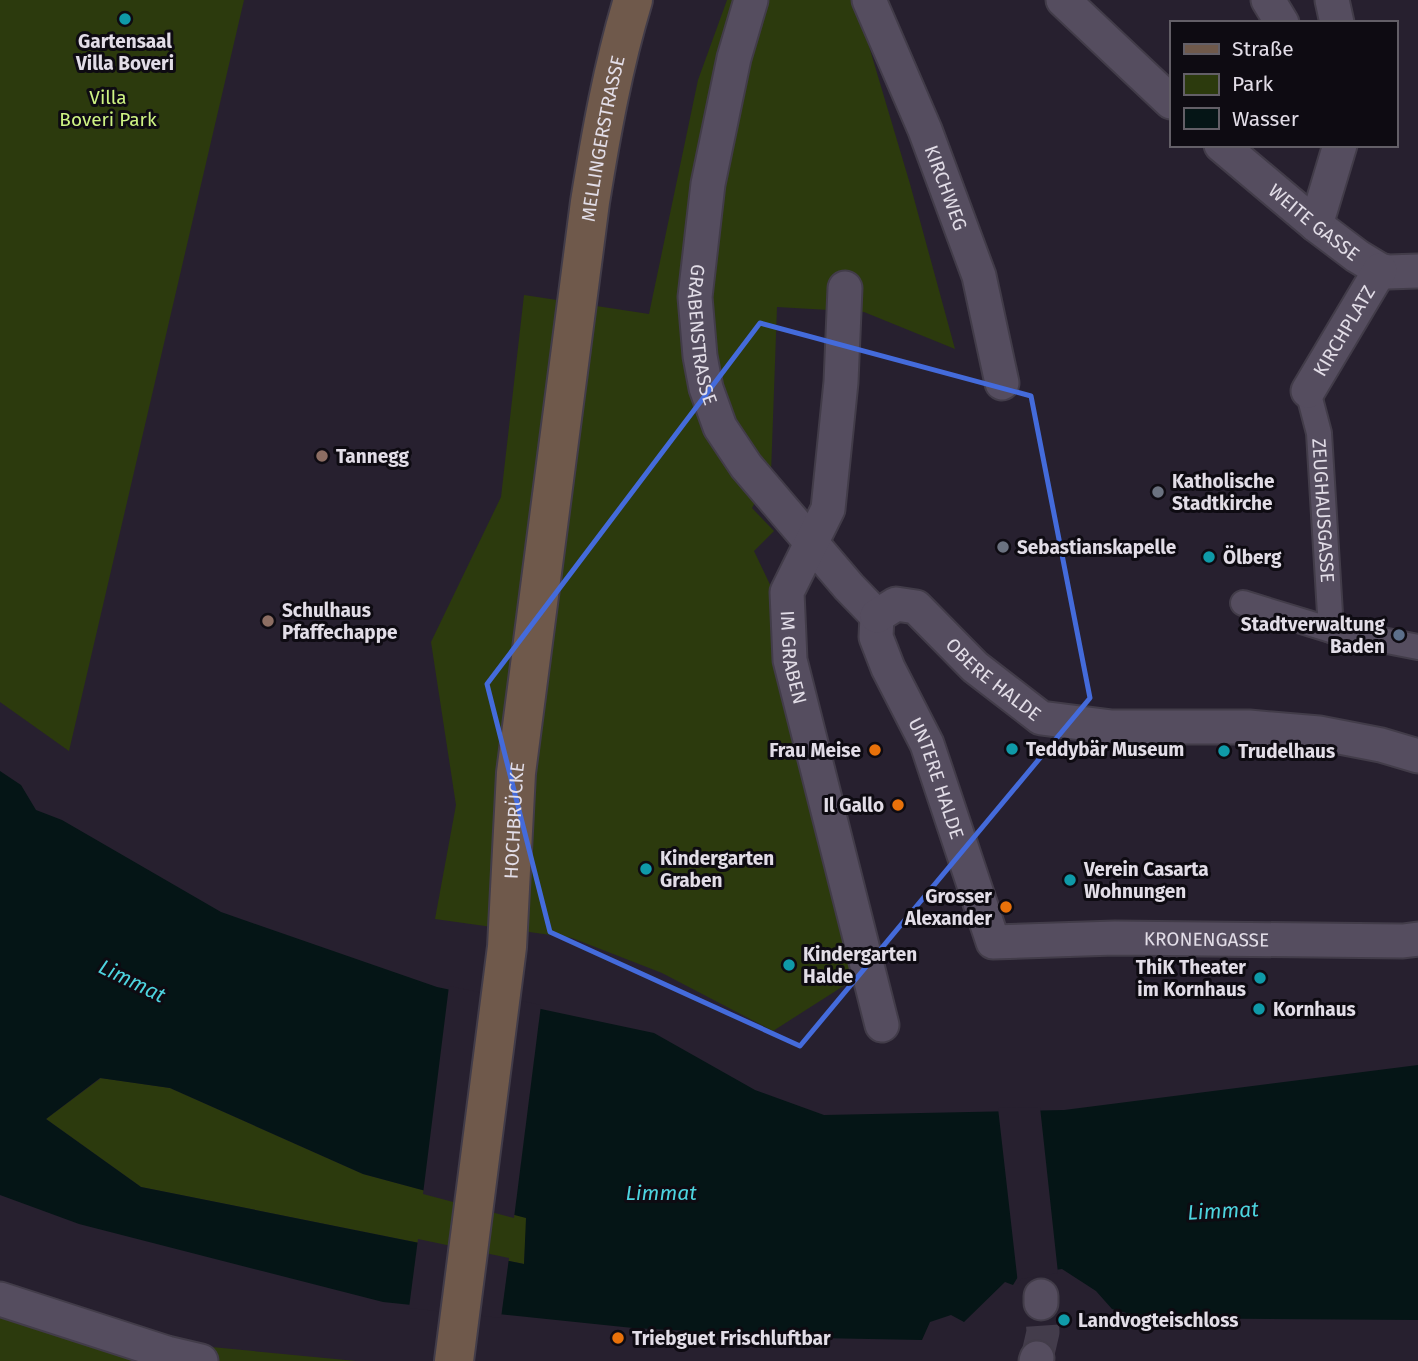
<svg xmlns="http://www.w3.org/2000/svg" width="1418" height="1361" font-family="'Fira Sans',sans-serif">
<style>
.green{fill:#2c3a0d}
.water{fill:#051516;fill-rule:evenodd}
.pier{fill:#27202f}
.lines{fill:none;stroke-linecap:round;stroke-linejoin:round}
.minor-tunnel{stroke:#433c4b;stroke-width:33;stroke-dasharray:33 17;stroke-linecap:butt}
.pedestrian-casing{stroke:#423c49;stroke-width:28}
.minor-casing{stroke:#423c49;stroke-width:37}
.secondary-casing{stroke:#423c49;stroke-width:42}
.pedestrian{stroke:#554d5f;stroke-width:24}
.minor{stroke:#554d5f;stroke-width:33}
.secondary{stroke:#6f594b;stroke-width:38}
.marked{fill:none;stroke:#446bdb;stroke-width:5;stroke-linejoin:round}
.culture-dot{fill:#0f9aa8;stroke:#0e0b12;stroke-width:2.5}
.education-dot{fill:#8d6e63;stroke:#0e0b12;stroke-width:2.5}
.worship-dot{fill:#6b7280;stroke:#0e0b12;stroke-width:2.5}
.service-dot{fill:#5c6f8a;stroke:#0e0b12;stroke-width:2.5}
.food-dot{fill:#e8710a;stroke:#0e0b12;stroke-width:2.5}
.labels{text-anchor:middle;stroke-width:6;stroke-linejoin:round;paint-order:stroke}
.poi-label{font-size:19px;font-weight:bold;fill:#e2dde7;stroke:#0e0b12;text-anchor:start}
.park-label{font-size:19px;fill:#cef383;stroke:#0e0b12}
.street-label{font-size:19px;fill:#e2dde7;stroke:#0e0b12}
.water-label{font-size:21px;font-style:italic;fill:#4dd4df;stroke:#0e0b12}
</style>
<rect width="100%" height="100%" fill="#27202f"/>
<!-- green -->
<g class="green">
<polygon points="0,0 244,0 69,751 0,702"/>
<polygon points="727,0 853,0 863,26 910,184 955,349 864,312 777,307 771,473 752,508 774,531 754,551 795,637 856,978 773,1031 662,973 572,938 435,919 456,805 431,642 501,497 524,295 649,314 698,80"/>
<polygon points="101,1078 170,1088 363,1174 527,1218 524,1264 141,1187 46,1119"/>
<polygon points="0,1300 201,1346 356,1361 0,1361"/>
</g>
<!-- water -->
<path class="water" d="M0,771l21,14 15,25 26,10 159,92 216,75 217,46 101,57 69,25 240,-5 354,-45v255l-273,-2 -33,-9 -16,-18 -34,-22 -43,6 -6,10 -8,-3 -41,40 -13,-7 -21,7 -8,18 -105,-2 -184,-10 -250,-26 -304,-78 -79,-29zM100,1078l70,10 193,86 163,44 -2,46 -383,-77 -95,-68z"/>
<!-- pier -->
<g class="pier">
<polygon points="449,986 541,1005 514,1218 423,1194"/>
<polygon points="1040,1107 1058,1273 1021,1279 1018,1284 998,1108"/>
<polygon points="418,1239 509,1258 501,1318 409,1308"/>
</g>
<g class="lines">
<!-- minor-tunnel -->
<polyline class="minor-tunnel" points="1037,1358 1043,1332 1041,1303"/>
<!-- pedestrian casing -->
<g class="pedestrian-casing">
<g id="pedestrian">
<path id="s1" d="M1308,391l11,42 12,197"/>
<polyline points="1243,603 1331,630 1418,647"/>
</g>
</g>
<!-- minor casing -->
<g class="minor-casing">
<g id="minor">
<path id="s2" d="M751,0l-17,58 -26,126 -13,113 5,59 6,32 14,39 26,39 103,121 28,29"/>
<path id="s3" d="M869,0l56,130 54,146 23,107"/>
<polyline points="1063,0 1171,102"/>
<polyline points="1268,0 1282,23"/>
<polyline points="1332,0 1337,23"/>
<path id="s4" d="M1221,145l95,80 41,31 23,14 8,2 30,-1"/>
<polyline points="1316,225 1340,145"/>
<path id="s5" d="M845,288l-4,94 -13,127 -41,83 3,68 92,365"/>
<path id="s6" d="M1308,391l72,-121"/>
<path id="s7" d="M877,616l-1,21 12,31 39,76 66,198 122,-4 288,3 15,-2"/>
<path id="s8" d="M877,616l19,-12 20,3 59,60 66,51 71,9h137l70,6 62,12 37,11"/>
<polyline points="1041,1296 1041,1303"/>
<polyline points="0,1299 167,1353 201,1361"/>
<polyline points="1036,1361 1037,1358"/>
</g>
</g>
<!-- secondary casing -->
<g class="secondary-casing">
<g id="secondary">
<path id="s9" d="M454,1361l53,-414 9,-174 74,-571c11,-68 23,-136 43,-202"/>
</g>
</g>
<!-- pedestrian -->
<use href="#pedestrian" class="pedestrian"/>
<!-- minor -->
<use href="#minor" class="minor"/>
<!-- secondary -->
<use href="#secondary" class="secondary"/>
</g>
<!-- marked area -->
<path class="marked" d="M760,323l271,73 59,302 -290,348 -250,-114 -63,-248z"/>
<!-- markers -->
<g class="culture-dot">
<circle cx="125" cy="19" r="7"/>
<circle cx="1209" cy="557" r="7"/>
<circle cx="1012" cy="749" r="7"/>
<circle cx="1224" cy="751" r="7"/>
<circle cx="646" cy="869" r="7"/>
<circle cx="1070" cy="880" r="7"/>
<circle cx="789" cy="965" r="7"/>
<circle cx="1260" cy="978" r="7"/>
<circle cx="1259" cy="1009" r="7"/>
<circle cx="1064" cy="1320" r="7"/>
</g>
<g class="education-dot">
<circle cx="322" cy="456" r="7"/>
<circle cx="268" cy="621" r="7"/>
</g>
<g class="worship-dot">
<circle cx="1158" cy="492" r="7"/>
<circle cx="1003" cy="547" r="7"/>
</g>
<circle class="service-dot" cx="1399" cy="635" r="7"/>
<g class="food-dot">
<circle cx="875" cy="750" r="7"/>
<circle cx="898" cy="805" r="7"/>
<circle cx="1006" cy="907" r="7"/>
<circle cx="618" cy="1338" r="7"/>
</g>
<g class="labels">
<!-- poi labels -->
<g class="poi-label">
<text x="125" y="48" text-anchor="middle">Gartensaal<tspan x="125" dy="22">Villa Boveri</tspan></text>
<text x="336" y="463">Tannegg</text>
<text x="1172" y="488">Katholische<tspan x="1172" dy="22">Stadtkirche</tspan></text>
<text x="1017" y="554">Sebastianskapelle</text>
<text x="1223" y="564">Ölberg</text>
<text x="282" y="617">Schulhaus<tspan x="282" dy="22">Pfaffechappe</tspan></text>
<text x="1385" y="631" text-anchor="end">Stadtverwaltung<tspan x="1385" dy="22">Baden</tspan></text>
<text x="1026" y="756">Teddybär Museum</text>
<text x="861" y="757" text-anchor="end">Frau Meise</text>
<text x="1238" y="758">Trudelhaus</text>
<text x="884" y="812" text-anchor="end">Il Gallo</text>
<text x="660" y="865">Kindergarten<tspan x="660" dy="22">Graben</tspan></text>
<text x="1084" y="876">Verein Casarta<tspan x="1084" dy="22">Wohnungen</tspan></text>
<text x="992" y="903" text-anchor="end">Grosser<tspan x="992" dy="22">Alexander</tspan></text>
<text x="803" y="961">Kindergarten<tspan x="803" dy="22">Halde</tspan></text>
<text x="1246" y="974" text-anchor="end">ThiK Theater<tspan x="1246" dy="22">im Kornhaus</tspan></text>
<text x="1273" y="1016">Kornhaus</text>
<text x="1078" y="1327">Landvogteischloss</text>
<text x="632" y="1345">Triebguet Frischluftbar</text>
</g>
<!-- park labels -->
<g class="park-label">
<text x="108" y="104">Villa<tspan x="108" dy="22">Boveri Park</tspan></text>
</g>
<!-- street labels -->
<g class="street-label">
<text dy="7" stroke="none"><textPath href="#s9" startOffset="1232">MELLINGERSTRASSE</textPath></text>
<text dy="7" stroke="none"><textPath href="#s3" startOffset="203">KIRCHWEG</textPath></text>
<text dy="7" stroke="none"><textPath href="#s4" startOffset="121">WEITE GASSE</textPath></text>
<text dy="7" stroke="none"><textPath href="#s6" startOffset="70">KIRCHPLATZ</textPath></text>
<text dy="7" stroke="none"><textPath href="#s2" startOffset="341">GRABENSTRASSE</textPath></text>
<text dy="7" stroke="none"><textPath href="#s1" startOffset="121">ZEUGHAUSGASSE</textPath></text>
<text dy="7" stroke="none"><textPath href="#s5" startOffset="380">IM GRABEN</textPath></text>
<text dy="7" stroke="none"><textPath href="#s8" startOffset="149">OBERE HALDE</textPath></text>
<text dy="7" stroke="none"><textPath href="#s7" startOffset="175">UNTERE HALDE</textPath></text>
<text dy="7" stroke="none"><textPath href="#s9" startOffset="544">HOCHBRÜCKE</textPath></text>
<text dy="7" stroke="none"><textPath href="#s7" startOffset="562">KRONENGASSE</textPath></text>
</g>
<!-- water labels -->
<g class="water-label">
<text transform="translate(132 981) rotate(26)" y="7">Limmat</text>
<text x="661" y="1200">Limmat</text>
<text transform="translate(1223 1211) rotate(-3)" y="7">Limmat</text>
</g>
</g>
<!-- legend -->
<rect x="1170" y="21" width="228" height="126" fill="#0e0b12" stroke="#635f67" stroke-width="2"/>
<rect x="1184" y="44" width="35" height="10" fill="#6f594b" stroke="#635f67" stroke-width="2"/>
<text x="1232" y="56" font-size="21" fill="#e2dde7">Straße</text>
<rect x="1184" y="74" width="35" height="21" fill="#2c3a0d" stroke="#635f67" stroke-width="2"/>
<text x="1232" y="91" font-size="21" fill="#e2dde7">Park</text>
<rect x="1184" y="108" width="35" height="21" fill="#051516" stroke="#635f67" stroke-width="2"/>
<text x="1232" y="126" font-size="21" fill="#e2dde7">Wasser</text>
</svg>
